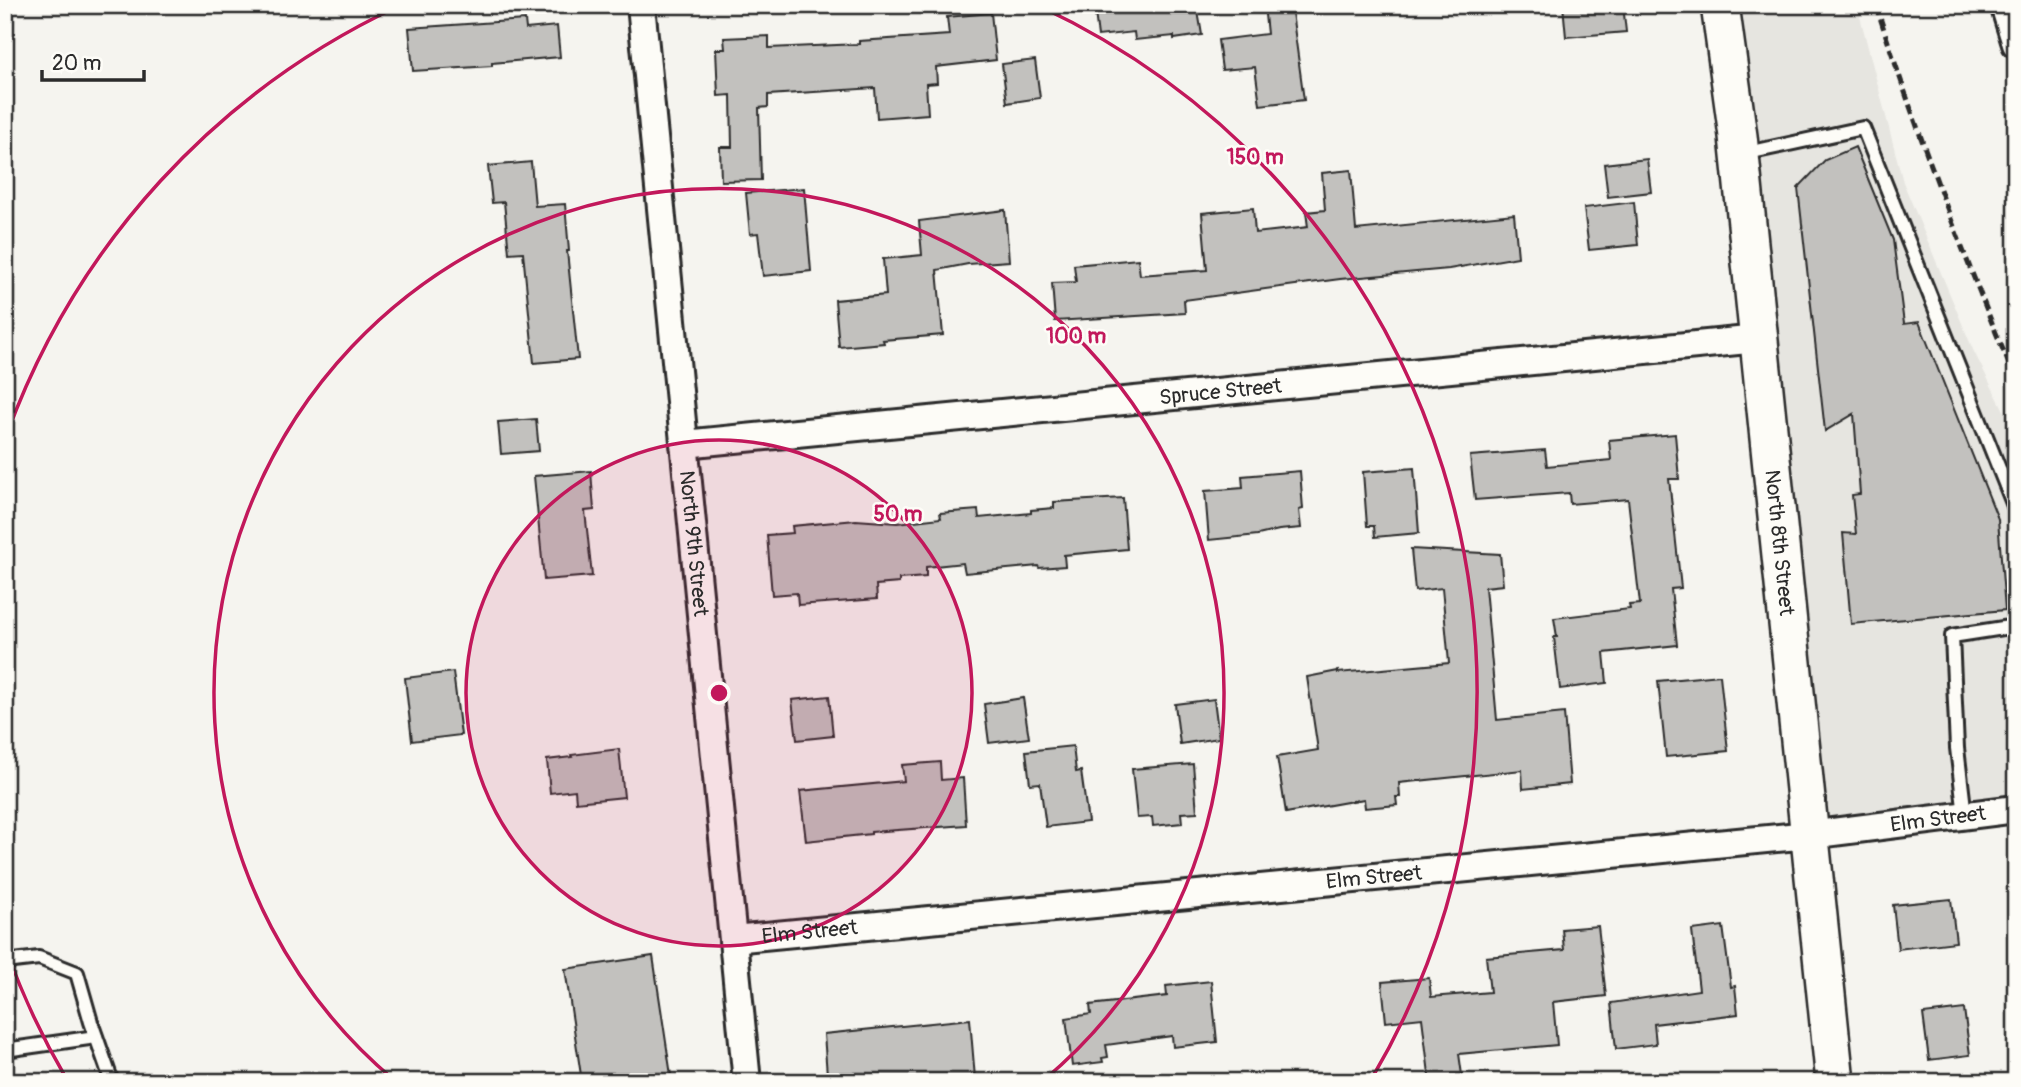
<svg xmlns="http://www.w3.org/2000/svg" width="2021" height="1087" font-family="Pangolin,sans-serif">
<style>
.built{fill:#e6e5e0}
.building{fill:#c2c1be;stroke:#2b2b2b;stroke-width:2}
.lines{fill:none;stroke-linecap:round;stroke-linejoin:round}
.lane-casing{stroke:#2b2b2b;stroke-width:18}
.street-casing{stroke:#2b2b2b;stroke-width:32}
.secondary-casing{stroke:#2b2b2b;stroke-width:42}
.lane{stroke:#fdfcf7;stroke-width:12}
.street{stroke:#fdfcf7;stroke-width:26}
.secondary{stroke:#fdfcf7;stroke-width:37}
.rail{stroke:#2b2b2b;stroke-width:5;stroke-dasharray:10 5;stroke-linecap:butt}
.ring{fill:none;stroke:#c2185b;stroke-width:3.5}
.labels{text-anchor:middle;stroke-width:5;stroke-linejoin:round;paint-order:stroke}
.street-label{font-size:21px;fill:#2b2b2b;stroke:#fdfcf7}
.centre{fill:#c2185b;stroke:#fdfcf7;stroke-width:3.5}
.ring-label{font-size:21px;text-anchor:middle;font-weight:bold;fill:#c2185b;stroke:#fdfcf7;stroke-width:5;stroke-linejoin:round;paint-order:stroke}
</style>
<rect width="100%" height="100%" fill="#f5f4ef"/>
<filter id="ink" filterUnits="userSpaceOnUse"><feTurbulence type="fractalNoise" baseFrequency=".0143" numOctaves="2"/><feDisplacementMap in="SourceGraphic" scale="14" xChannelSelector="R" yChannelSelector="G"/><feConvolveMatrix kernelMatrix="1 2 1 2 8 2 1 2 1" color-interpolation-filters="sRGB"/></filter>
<g filter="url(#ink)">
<!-- built -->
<polygon class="built" points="1720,5 1857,5 1903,182 1974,352 2016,434 2016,809 1809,835"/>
<!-- building -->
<g class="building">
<polygon points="1094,5 1197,5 1202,35 1174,39 1174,36 1135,40 1134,32 1098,36"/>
<polygon points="1264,5 1291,5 1304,100 1260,105 1255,67 1222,70 1218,40 1267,34"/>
<polygon points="1563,5 1623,5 1626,32 1566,37"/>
<polygon points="991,13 996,60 936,67 937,83 926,84 928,114 877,118 875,88 768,95 768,107 759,108 761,180 721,181 720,147 732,147 731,95 718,96 716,49 725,49 724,38 769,36 769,48 859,44 859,41 949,35 947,17"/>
<polygon points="525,20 526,29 557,26 560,57 492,63 492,66 413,71 409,28"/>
<polygon points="1035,60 1040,98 1007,103 1002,64"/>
<polygon points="1855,147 1893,240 1904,324 1919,322 1998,519 2005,610 1851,624 1843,533 1856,534 1852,495 1860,494 1854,414 1825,431 1798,188 1825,160"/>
<polygon points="1647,159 1651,192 1608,197 1604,164"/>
<polygon points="531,162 535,206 565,204 569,251 567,251 578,359 534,363 523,252 509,253 504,202 492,203 488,166"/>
<polygon points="1351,170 1356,230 1514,214 1518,257 1449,269 1340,279 1184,300 1185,313 1055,321 1052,283 1076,282 1074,265 1138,259 1140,275 1207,270 1202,213 1253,208 1255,233 1308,227 1306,212 1325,210 1322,173"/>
<polygon points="804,188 811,271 763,276 758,233 750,234 746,193"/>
<polygon points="1634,202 1638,245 1589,250 1584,208"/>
<polygon points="1005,210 1009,261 968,264 937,270 943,335 883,340 884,343 839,347 835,300 886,295 883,259 922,255 919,221"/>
<polygon points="536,419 539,451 501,454 498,422"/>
<polygon points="1675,434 1679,479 1669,479 1681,588 1671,589 1677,645 1604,653 1607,683 1560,689 1554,637 1557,637 1554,618 1630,609 1629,605 1640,604 1628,499 1570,504 1569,493 1475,500 1470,456 1545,450 1547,466 1611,460 1609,440"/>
<polygon points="1414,468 1419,533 1375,537 1374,526 1367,526 1363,472"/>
<polygon points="591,471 594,510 585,511 592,576 544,580 534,476"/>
<polygon points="1300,471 1303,509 1299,510 1301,528 1279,530 1258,535 1209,540 1205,491 1243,488 1242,476"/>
<polygon points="1123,498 1127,549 1064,555 1065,566 1039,568 1038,566 965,573 963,563 926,567 926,577 899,579 899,583 876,585 877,599 798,605 797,593 772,595 767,535 793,533 792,526 856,520 897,523 941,518 940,513 978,510 979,518 1031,513 1031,510 1054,508 1054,502"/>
<polygon points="1411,549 1500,554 1503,585 1485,587 1497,720 1564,713 1570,784 1523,789 1522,770 1399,783 1400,797 1396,797 1397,805 1365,808 1364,799 1286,813 1277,757 1318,750 1307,677 1338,671 1338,673 1449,663 1442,588 1415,591"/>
<polygon points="453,672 461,735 412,741 405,678"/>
<polygon points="1720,675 1728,751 1666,757 1658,681"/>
<polygon points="829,696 833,736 797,740 792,700"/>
<polygon points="1023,698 1029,738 989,743 984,704"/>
<polygon points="1214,699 1219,738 1180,744 1175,704"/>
<polygon points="1073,746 1076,772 1081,771 1088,822 1046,827 1040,783 1030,784 1026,751"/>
<polygon points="619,749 624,797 576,802 575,790 550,793 547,760 572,757 571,755"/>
<polygon points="940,762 941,780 963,778 966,825 871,832 871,834 806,841 800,791 904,781 902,765"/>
<polygon points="1193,764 1197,812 1181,813 1182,823 1153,826 1152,817 1137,818 1132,769"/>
<polygon points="1951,899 1956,942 1898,949 1893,905"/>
<polygon points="1598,926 1606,996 1553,1002 1557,1045 1459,1054 1463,1082 1430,1082 1422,1018 1386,1022 1382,982 1429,978 1431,997 1490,992 1486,957 1564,950 1562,929"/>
<polygon points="1723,926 1731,987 1735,986 1738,1014 1654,1024 1656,1044 1616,1049 1611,1003 1699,990 1692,930"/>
<polygon points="653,956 672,1082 582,1082 565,969"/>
<polygon points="1211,981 1217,1042 1173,1047 1172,1036 1106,1045 1108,1057 1102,1058 1103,1062 1072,1066 1066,1018 1091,1014 1090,1005 1167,996 1166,986"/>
<polygon points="1964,1009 1970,1055 1929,1060 1923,1014"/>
<polygon points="970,1019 975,1078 941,1082 864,1082 863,1075 854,1076 854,1073 827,1075 824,1034"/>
</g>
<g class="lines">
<!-- lane casing -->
<g class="lane-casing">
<g id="lane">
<polyline points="1743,154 1863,128 2016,511"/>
<polyline points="1965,816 1957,748 1952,636 2016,626"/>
<polyline points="5,962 39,958 77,973 91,1022 112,1082"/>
<polyline points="5,1050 96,1037"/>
</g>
</g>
<!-- street casing -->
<g class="street-casing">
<g id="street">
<path id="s1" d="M641,5l106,1077"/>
<polyline points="2004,5 2016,44"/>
<path id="s2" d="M684,444l1074,-105"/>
<path id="s3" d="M733,939l1076,-104 207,-26"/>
</g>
</g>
<!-- secondary casing -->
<g class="secondary-casing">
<g id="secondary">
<path id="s4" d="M1720,5l18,131 97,946"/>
</g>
</g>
<!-- lane -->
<use href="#lane" class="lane"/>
<!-- street -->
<use href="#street" class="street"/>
<!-- secondary -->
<use href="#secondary" class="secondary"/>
<!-- rail -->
<path class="rail" d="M1876,5c41,128 88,252 140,376"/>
</g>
</g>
<!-- distance rings -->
<circle cx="719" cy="693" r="253" fill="#c2185b" fill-opacity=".12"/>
<g class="ring">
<circle cx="719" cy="693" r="253"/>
<path d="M394 1080A505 505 0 1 1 1044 1080"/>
<path d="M66 1078A758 758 0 0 1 7 952M7 434A758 758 0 0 1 399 6M1039 6A758 758 0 0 1 1372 1078"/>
</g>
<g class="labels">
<!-- street labels -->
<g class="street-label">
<text dy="7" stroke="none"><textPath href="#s2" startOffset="539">Spruce Street</textPath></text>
<text dy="7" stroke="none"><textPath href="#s1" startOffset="541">North 9th Street</textPath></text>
<text dy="7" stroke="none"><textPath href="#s4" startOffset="541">North 8th Street</textPath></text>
<text dy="7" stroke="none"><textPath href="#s3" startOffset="1211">Elm Street</textPath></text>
<text dy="7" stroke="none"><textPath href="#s3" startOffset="644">Elm Street</textPath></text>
<text dy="7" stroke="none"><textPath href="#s3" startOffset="77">Elm Street</textPath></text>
</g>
</g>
<circle cx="719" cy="693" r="10" class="centre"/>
<g class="ring-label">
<text x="1255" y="164">150 m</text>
<text x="1076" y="343">100 m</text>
<text x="898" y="521">50 m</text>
</g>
<!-- margin -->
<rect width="2021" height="1087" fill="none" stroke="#fdfcf7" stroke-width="28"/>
<rect x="14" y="14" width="1993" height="1059" fill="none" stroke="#2b2b2b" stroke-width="2.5" filter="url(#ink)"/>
<!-- scale -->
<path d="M42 70v10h102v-10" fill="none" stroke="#2b2b2b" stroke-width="3.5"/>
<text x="52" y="70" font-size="21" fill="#2b2b2b" stroke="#fdfcf7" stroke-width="5" paint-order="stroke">20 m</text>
</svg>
